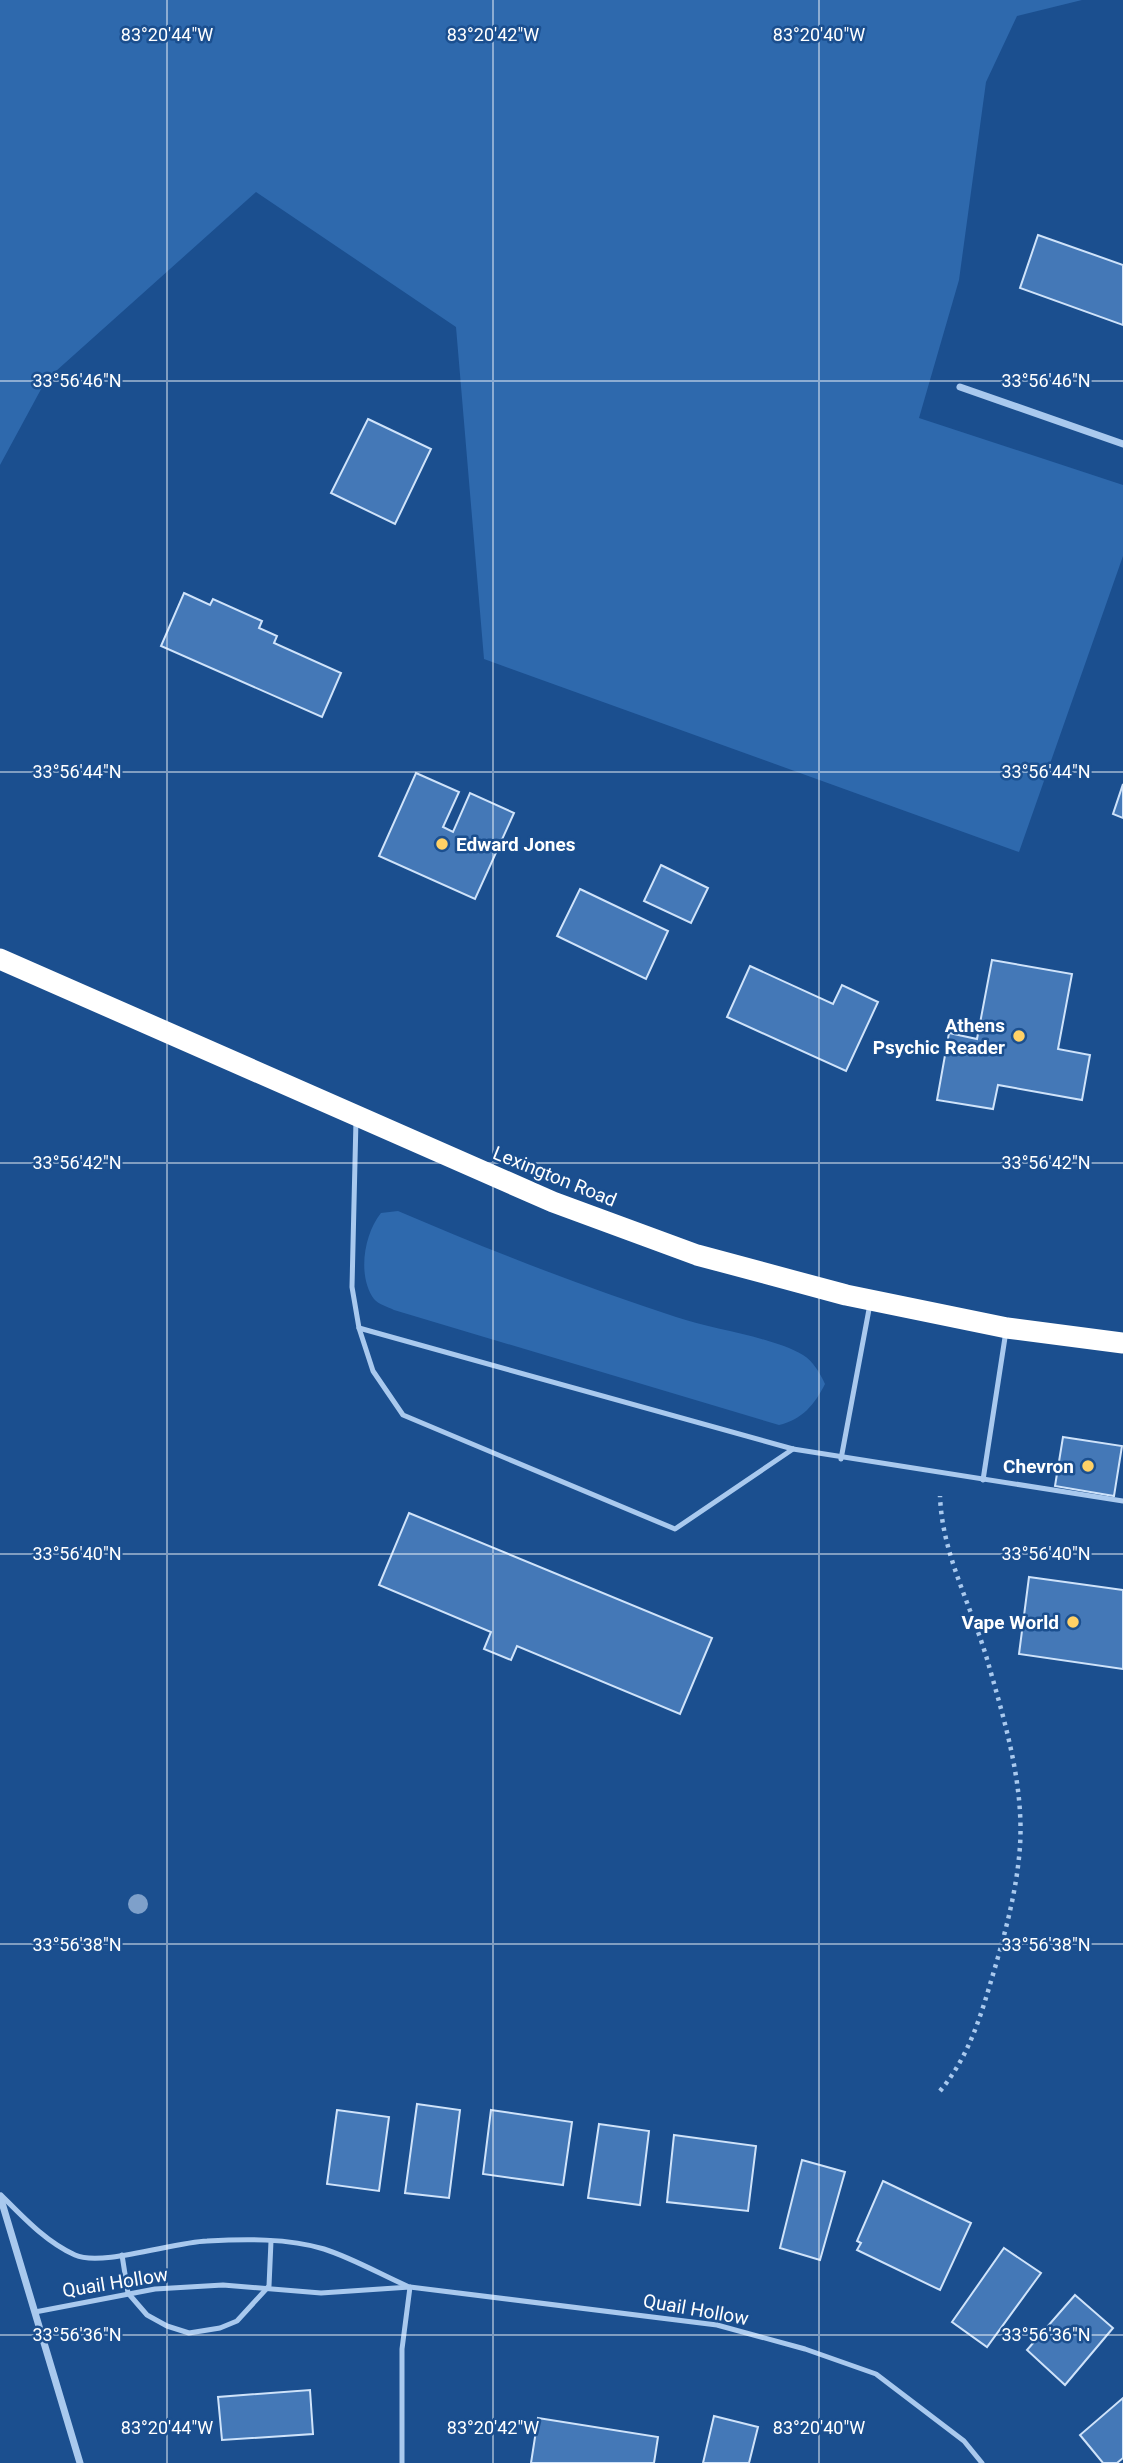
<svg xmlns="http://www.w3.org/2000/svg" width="1123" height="2463" font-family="Roboto,sans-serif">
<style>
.green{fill:#2e69ad}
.building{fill:#4478b7;stroke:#cfe3fa;stroke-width:2}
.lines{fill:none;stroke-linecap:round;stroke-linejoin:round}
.path{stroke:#a9c9ee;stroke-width:4.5;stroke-dasharray:3.5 5;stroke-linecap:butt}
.lane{stroke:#a9c9ee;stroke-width:5}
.street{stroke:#a9c9ee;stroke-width:7}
.highway{stroke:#fff;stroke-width:21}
.tree{fill:#7ea0ca}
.ticks{fill:none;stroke:#fff;stroke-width:2;stroke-opacity:0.45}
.poi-dot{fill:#ffd166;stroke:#1b4f8f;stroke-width:2.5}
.labels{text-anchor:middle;stroke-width:5;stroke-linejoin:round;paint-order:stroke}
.poi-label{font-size:19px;font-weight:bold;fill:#fff;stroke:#1b4f8f;text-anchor:end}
.street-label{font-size:19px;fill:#fff;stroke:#1b4f8f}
.ticks-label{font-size:18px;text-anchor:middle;fill:#fff;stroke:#1b4f8f;stroke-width:5;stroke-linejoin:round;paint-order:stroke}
</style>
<rect width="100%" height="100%" fill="#1b4f8f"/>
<!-- green -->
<g class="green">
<polygon points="0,0 1082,0 1017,16 986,82 959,280 919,418 1123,485 1123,556 1019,852 484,659 456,327 256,192 46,380 0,465"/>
<path d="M398,1211c91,39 183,75 278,106 38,13 94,19 127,38 10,6 17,18 22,29 -10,20 -23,36 -46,41l-385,-115c-6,-3 -16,-6 -20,-11 -17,-23 -10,-65 7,-86z"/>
</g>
<!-- building -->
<g class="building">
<polygon points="1038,235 1123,265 1123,325 1020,288"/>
<polygon points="368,419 431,449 395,524 331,493"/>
<polygon points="184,593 210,605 213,599 262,621 259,628 277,636 274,643 341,673 322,717 161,646"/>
<polygon points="416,773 459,792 443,827 453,832 470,793 514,813 475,899 379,856"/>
<polygon points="1123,784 1123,818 1113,814"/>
<polygon points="661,865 708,888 691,923 644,901"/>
<polygon points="580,889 668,931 646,979 557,936"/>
<polygon points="992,960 1072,974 1058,1049 1090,1055 1082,1100 998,1085 993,1109 937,1100 949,1033 977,1039"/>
<polygon points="750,966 833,1004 842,985 878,1002 846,1071 727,1017"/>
<polygon points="1063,1437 1122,1446 1114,1496 1055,1486"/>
<polygon points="409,1513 712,1638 680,1714 517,1646 511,1660 484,1649 491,1632 379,1585"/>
<polygon points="1029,1577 1123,1590 1123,1669 1019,1654"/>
<polygon points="417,2104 460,2110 449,2198 405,2193"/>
<polygon points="337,2110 389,2117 379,2191 327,2184"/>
<polygon points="491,2110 572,2122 563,2185 483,2174"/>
<polygon points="599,2124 649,2131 640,2205 588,2198"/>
<polygon points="674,2135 756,2146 748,2211 667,2202"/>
<polygon points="802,2160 845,2172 820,2260 780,2248"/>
<polygon points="883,2181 971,2223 940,2290 857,2250 861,2243 857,2241"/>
<polygon points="1004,2248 1041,2273 987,2347 952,2322"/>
<polygon points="1075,2295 1113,2328 1065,2385 1027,2350"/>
<polygon points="310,2390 313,2434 222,2440 218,2397"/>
<polygon points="1123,2398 1123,2458 1117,2463 1103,2463 1080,2435"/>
<polygon points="714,2416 758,2427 749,2463 703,2463"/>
<polygon points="538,2418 658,2437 654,2463 531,2463"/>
</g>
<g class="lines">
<!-- path -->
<path class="path" d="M940,2091c30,-36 41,-76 54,-120 12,-41 23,-82 26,-125 4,-63 -16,-127 -33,-187 -16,-54 -45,-105 -47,-163"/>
<!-- lane -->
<g class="lane">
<polyline points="356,1120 352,1287 359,1328 373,1371 403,1415 675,1529 793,1449"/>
<polyline points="359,1328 793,1449 1123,1501"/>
<polyline points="841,1459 870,1304"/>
<polyline points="983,1480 1006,1331"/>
<path d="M1,2195c22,22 45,47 74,60 26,12 99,-13 132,-14 37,-2 81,-3 117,8 28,9 56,25 83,37"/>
<polyline points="122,2255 128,2293 147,2315 167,2326 189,2333 220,2328 237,2321 269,2286 271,2241"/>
<polyline points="35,2312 155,2289 223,2285 321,2293 410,2287 717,2325 805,2349 876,2374 964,2441 982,2463"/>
<polyline points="402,2463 402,2349 410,2287"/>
</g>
<!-- street -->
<g class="street">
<polyline points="960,387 1123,444"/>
<polyline points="0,2196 80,2463"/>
</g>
<!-- highway -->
<polyline class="highway" points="0,959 553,1202 697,1255 846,1295 1007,1328 1123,1343"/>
</g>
<!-- trees -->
<circle class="tree" cx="138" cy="1904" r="10"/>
<!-- ticks -->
<path class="ticks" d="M167,0v2463M493,0v2463M819,0v2463M0,381h1123M0,772h1123M0,1163h1123M0,1554h1123M0,1944h1123M0,2335h1123"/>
<!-- markers -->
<g class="poi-dot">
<circle cx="442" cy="844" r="7"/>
<circle cx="1019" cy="1036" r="7"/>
<circle cx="1088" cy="1466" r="7"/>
<circle cx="1073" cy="1622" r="7"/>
</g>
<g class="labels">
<!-- poi labels -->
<g class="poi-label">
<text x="456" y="851" text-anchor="start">Edward Jones</text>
<text x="1005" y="1032">Athens<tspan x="1005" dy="22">Psychic Reader</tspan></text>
<text x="1074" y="1473">Chevron</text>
<text x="1059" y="1629">Vape World</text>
</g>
<!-- street labels -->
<g class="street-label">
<text transform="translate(555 1176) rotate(22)" y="7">Lexington Road</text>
<text transform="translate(115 2282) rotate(-9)" y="7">Quail Hollow</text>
<text transform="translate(696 2309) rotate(10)" y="7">Quail Hollow</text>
</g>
</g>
<g class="ticks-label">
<text x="167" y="41">83°20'44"W</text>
<text x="493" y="41">83°20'42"W</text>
<text x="819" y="41">83°20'40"W</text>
<text x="77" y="387">33°56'46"N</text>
<text x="1046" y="387">33°56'46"N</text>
<text x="77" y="778">33°56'44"N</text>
<text x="1046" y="778">33°56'44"N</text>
<text x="77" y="1169">33°56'42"N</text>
<text x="1046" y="1169">33°56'42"N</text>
<text x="77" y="1560">33°56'40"N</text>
<text x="1046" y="1560">33°56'40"N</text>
<text x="77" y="1951">33°56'38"N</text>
<text x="1046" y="1951">33°56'38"N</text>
<text x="77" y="2341">33°56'36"N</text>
<text x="1046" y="2341">33°56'36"N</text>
<text x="167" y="2434">83°20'44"W</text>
<text x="493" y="2434">83°20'42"W</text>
<text x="819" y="2434">83°20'40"W</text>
</g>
</svg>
